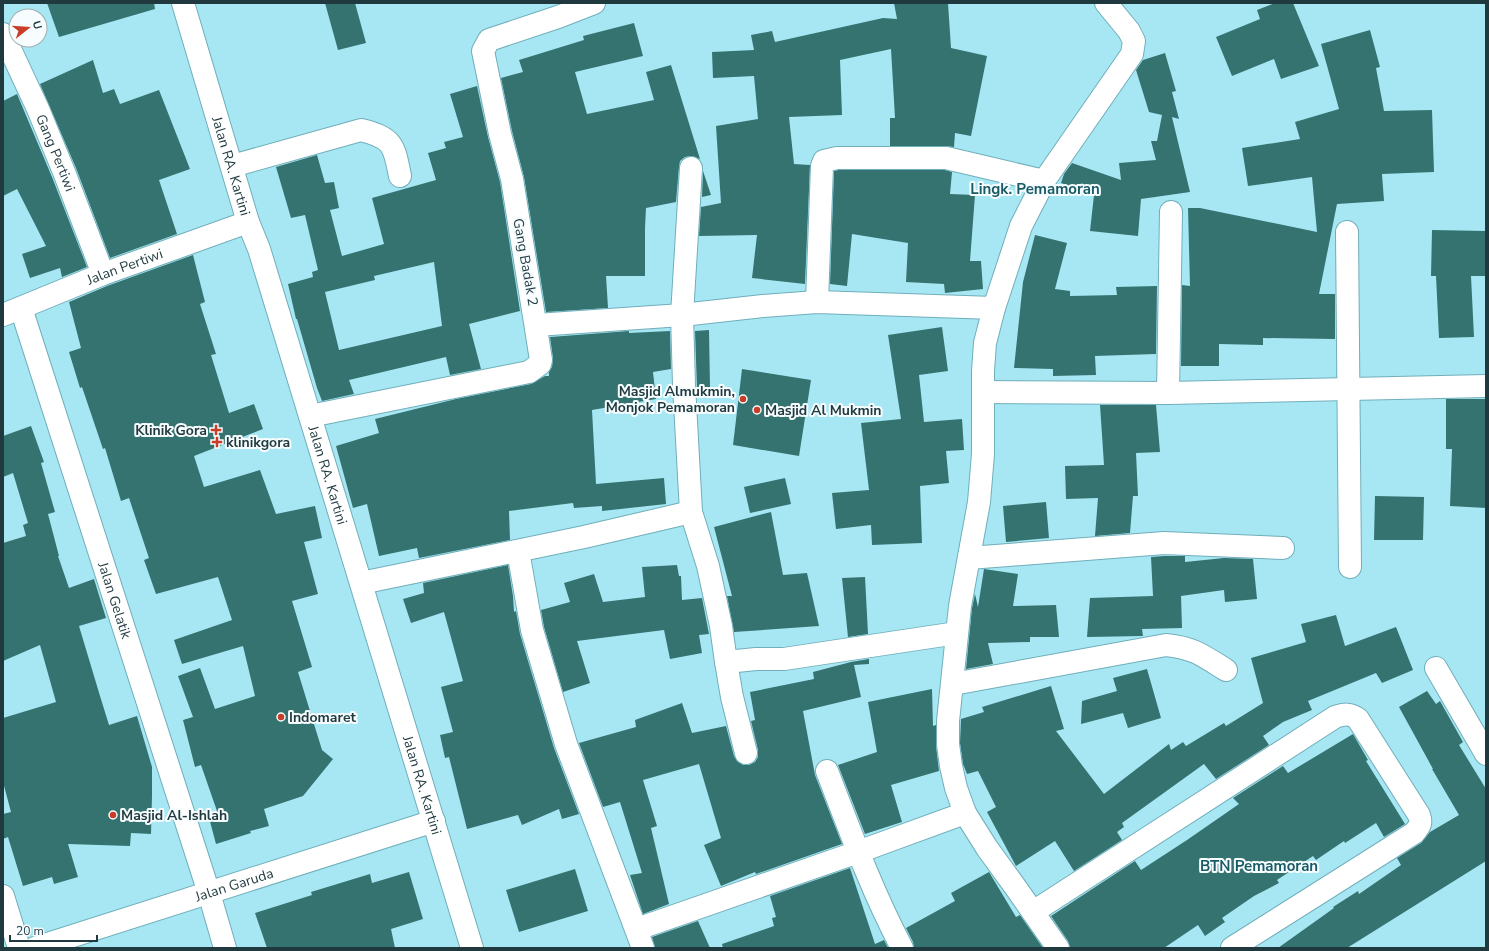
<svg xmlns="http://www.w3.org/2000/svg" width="1489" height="951" font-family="'Nunito Sans',sans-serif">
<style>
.building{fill:#357370;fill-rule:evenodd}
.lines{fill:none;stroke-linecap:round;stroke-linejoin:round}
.minor-casing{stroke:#70aeba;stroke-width:24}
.tertiary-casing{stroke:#70aeba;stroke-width:24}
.minor{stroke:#fff;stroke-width:22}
.tertiary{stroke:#fff;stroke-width:22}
.poi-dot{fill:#c93d28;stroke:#f7fdfe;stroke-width:1.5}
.labels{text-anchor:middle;stroke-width:4;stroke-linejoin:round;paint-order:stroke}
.street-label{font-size:14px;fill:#1f393e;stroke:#f7fdfe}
.poi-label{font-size:14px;font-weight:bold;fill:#1f393e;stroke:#f7fdfe;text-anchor:start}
.neighbourhood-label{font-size:15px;font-weight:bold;fill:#185a66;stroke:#f7fdfe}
</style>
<rect width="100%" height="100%" fill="#a7e7f4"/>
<!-- building -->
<g class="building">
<polygon points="47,3 154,3 155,9 59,37"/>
<polygon points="325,3 355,3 366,43 338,50"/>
<polygon points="894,3 948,3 951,48 987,56 971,136 955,133 954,147 946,146 890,146 890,118 895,118 891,49 840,60 842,115 789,117 794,164 810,165 805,284 752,278 757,235 699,236 701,207 721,203 716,126 758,119 754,76 713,78 712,52 754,50 751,35 772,31 775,42 883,18 897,19"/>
<polygon points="1275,3 1293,3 1319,66 1281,79 1274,59 1232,76 1216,37 1260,19 1257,10"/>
<polygon points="634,23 643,56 575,72 587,114 654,100 646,72 671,65 700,159 691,156 685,157 680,161 679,167 676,202 646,208 645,228 645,276 606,276 608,308 546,312 524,177 512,131 501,78 523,72 519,60 584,40 583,36"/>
<polygon points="1370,30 1380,67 1376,68 1384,111 1432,110 1434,172 1382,174 1384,201 1337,204 1319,294 1335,294 1335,339 1263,338 1263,345 1219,344 1219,366 1181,366 1182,285 1190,286 1188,208 1200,208 1317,232 1312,177 1248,186 1242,148 1300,139 1295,122 1339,109 1321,44"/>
<polygon points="1165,53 1176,91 1172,92 1179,119 1172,117 1190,192 1141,199 1138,236 1090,231 1094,195 1061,183 1064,174 1072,163 1121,180 1119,163 1156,160 1151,141 1157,141 1162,115 1149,112 1136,70 1143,60"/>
<polygon points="93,60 103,93 114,89 120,104 159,90 190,169 159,180 177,234 110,258 76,168 40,84"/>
<path d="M477,86l11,51 12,45 20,129 -51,13 12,45 -31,6 -4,-18 -97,23 5,14 -32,7 -5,-13 -20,-69h-1l-8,-35 25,-7 -1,-5 6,-2 -13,-55 -14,3 -15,-51 41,-12 8,28 9,-1 5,26 -9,2 12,46 42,-12 -12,-46 64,-18 -8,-27 18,-5 -2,-6 19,-5 -13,-43zM434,262l8,64 -103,24 -14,-58 50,-12 -1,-4z"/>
<polygon points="17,94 52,177 87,267 62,277 60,268 30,278 22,254 46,246 17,189 3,196 3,101"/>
<polygon points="838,170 945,170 952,172 950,194 975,195 970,261 981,261 983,289 945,293 944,284 906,282 908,243 852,234 847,286 830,284 834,171"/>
<polygon points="703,171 711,195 702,197"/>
<polygon points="1432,230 1486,231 1486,276 1471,276 1474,337 1439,338 1436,276 1431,276"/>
<polygon points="1035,235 1067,243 1055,289 1070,291 1070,296 1117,295 1116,287 1157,286 1156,354 1095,356 1096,375 1053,376 1053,369 1014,368 1023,282"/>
<polygon points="193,255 205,302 200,304 216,354 211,355 229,413 254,404 263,429 194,456 204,487 260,470 276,514 315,506 322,538 304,542 318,594 292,601 312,667 298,672 322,750 333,759 303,796 264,809 269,826 250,831 251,833 216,844 208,814 217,811 201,765 195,767 183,720 193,717 178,676 200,668 215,709 255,696 243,646 182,664 174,640 232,620 218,577 156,594 144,560 149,558 129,498 121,501 105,448 103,449 82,387 80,388 69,352 81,348 69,302 107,286"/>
<polygon points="942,327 948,371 919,375 924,422 962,419 964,450 946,451 949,483 920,486 922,543 872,545 871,525 836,529 832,493 869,490 861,423 901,419 888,335"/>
<polygon points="709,330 710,387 697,389 695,331"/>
<polygon points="629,331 629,333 670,331 671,369 653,372 656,399 592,410 596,484 664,478 666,504 602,511 602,506 574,508 573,503 509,511 510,540 419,558 417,548 379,556 367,504 353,508 336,446 379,433 375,419 456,399 531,384 545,376 549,376 549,372 552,367 553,358 550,337"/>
<polygon points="742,369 811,380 799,456 733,445"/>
<polygon points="1446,399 1486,399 1486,508 1450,506 1452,449 1446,449"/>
<polygon points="1100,405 1156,405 1160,452 1136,453 1138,496 1133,496 1130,533 1095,536 1098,498 1066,499 1065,466 1104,465"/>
<polygon points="31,426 44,462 41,463 55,512 48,514 59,556 58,556 69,588 94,579 106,618 79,626 100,696 109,725 137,716 152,767 152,796 151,834 131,833 130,846 68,844 78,877 54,884 52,877 23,886 8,837 3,839 3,814 11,812 3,782 3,718 56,702 40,645 3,661 3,543 26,536 23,525 28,523 13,473 3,477 3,436"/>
<polygon points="785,478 791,504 750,513 744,487"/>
<polygon points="1375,496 1424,497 1423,540 1374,540"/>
<polygon points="1046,502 1049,538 1006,542 1003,506"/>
<polygon points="771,512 783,575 807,573 819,626 734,632 727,596 732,596 714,527"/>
<polygon points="1164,556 1185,556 1185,562 1224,558 1253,559 1257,599 1225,602 1224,590 1181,596 1182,628 1142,629 1143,636 1087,637 1090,598 1153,596 1151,557"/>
<polygon points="508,565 513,596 514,612 516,611 520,634 554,748 579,814 562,819 559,809 522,825 518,815 467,829 449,757 445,758 440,735 453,732 441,687 463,681 444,612 411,623 403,599 424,593 423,583"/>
<polygon points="677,565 679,576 681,576 682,600 702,598 709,634 699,635 702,653 670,659 664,630 577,641 590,683 563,692 544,627 541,610 570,602 564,583 594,574 603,602 645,597 642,567"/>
<polygon points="984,569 1018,574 1013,606 1056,605 1059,637 1030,637 1030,642 988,643 993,664 966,669 972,608 975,594 978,607"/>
<polygon points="865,577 868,634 848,637 842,578"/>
<polygon points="1336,615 1345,646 1396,627 1413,670 1382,683 1376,673 1308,701 1312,710 1283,722 1263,736 1269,745 1216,779 1204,764 1122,823 1124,827 1117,832 1122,840 1074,871 1055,841 1016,866 987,812 996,807 978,771 967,774 963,764 960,743 961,719 984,712 982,707 1051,686 1064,729 1056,731 1104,794 1169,744 1171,750 1183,742 1186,746 1224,723 1226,726 1263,703 1251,658 1306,642 1301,624"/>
<polygon points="869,659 869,664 854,665 861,697 803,711 815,775 842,844 756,874 755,872 721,886 704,845 721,838 699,764 643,780 657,826 651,828 669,904 643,914 630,875 642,873 620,802 603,807 579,743 636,727 635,720 682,703 692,733 726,726 734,756 737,761 743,765 749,765 755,762 758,757 758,750 751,721 755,720 750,692 814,679 813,672 851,662"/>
<polygon points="1147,669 1161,718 1128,728 1123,713 1081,724 1082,701 1117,691 1113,678"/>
<polygon points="932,689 933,726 936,725 936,746 939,771 891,785 902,822 865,834 838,765 877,752 868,702"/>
<polygon points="1427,691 1436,704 1440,701 1463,742 1459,745 1486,789 1486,861 1347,948 1278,948 1334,908 1333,907 1358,891 1359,894 1401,865 1397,858 1421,843 1430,832 1459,815 1432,769 1433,769 1399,707"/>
<polygon points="1353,734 1368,760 1366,761 1405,824 1384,837 1376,823 1345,843 1344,841 1316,860 1313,856 1277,880 1279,883 1254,896 1222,918 1225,922 1205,936 1198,925 1164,948 1070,948 1068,941 1051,916 1135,861 1141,870 1187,840 1239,804 1233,798 1283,766 1288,773"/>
<polygon points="850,868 875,944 884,940 888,948 723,948 722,944 774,926 772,918 776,917 770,896"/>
<polygon points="575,869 588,911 519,932 506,890"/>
<polygon points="409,872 423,919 391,929 395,948 267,948 255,913 312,895 311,892 370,874 372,883"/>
<polygon points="989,872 1016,917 1020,915 1043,948 914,948 913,942 906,928 955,901 951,893"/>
<polygon points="698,921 710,948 655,948 652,937"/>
</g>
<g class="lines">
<!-- minor casing -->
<g class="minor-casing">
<g id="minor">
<path id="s1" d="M3,34l35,75 26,63 39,102"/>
<path d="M232,166l129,-36c33,8 33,16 39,46"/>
<polyline points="691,168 682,315 684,385 691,512 708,566 721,626 726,662 756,659 784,659 957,633"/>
<polyline points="1347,232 1350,567"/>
<polyline points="817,302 822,166 824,161 837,158 946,158 1044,181"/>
<path id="s2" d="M21,308l188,585 16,55"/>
<path id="s3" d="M3,315l100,-41 145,-52"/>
<polyline points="536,325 682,315 763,306 817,302 994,308"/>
<polyline points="984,392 1168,393 1486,386"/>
<polyline points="1168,393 1171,212"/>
<polyline points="310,416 529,372 540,364 541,360 512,179 500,134 483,51 489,40 558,17 594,3"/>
<polyline points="518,551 532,630 566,744 643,948"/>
<polyline points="969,558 1164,543 1283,548"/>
<polyline points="361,583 584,537 691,512"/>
<polyline points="726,662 732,697 746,753"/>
<polyline points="1436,668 1486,754"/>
<path d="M953,684l213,-39c28,3 36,10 60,25"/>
<path d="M827,771c23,60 45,120 75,177"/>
<polyline points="3,896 19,948"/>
<path d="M1033,912l302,-195c9,-3 15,-4 23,2l61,96c3,8 1,11 -5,18l-182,115"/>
<polyline points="637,929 858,852 965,813"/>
<path id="s4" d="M35,948l399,-127"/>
<polyline points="1058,948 1016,888 987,848 965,813 956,788 951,766 948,744 948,721 960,606 979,502 983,454 983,371 985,343 994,308 1021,226 1044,181 1132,54 1134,41 1129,31 1106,3"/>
</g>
</g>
<!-- tertiary casing -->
<g class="tertiary-casing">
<g id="tertiary">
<path id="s5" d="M183,3l65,219 11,27 213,699"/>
</g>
</g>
<!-- minor -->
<use href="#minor" class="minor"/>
<!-- tertiary -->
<use href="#tertiary" class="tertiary"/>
</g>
<!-- markers -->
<g class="poi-dot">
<circle cx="743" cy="399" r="4"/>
<circle cx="757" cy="410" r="4"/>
<path d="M214 424h4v4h4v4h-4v4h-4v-4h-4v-4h4z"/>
<path d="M215 436h4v4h4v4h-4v4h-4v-4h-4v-4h4z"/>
<circle cx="281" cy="717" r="4"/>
<circle cx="113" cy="815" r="4"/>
</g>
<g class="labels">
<!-- street labels -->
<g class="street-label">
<text dy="5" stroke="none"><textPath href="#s1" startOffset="130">Gang Pertiwi</textPath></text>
<text dy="5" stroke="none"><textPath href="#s5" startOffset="170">Jalan RA. Kartini</textPath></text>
<text transform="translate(526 262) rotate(80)" y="5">Gang Badak 2</text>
<text dy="5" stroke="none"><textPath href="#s3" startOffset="131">Jalan Pertiwi</textPath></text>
<text dy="5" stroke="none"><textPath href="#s5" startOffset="494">Jalan RA. Kartini</textPath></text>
<text dy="5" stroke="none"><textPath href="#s2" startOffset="307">Jalan Gelatik</textPath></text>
<text dy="5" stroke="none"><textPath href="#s5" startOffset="818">Jalan RA. Kartini</textPath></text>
<text dy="5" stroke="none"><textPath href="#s4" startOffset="209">Jalan Garuda</textPath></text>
</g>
<!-- poi labels -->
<g class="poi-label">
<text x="735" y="396" text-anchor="end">Masjid Almukmin,<tspan x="735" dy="16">Monjok Pemamoran</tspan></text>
<text x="765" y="415">Masjid Al Mukmin</text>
<text x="207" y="435" text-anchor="end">Klinik Gora</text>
<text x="226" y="447">klinikgora</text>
<text x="289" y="722">Indomaret</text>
<text x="121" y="820">Masjid Al-Ishlah</text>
</g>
<!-- neighbourhood labels -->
<g class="neighbourhood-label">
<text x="1035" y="194">Lingk. Pemamoran</text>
<text x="1259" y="871">BTN Pemamoran</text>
</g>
</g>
<!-- border -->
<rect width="1489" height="951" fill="none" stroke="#1f393e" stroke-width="8"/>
<!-- north arrow -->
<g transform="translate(28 28) rotate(73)"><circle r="19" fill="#f7fdfe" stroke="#a1afb1"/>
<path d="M0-3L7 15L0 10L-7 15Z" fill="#c93d28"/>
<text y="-6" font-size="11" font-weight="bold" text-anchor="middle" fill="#1f393e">U</text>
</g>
<!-- scale -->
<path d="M10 935v6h87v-6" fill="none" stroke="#1f393e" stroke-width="2"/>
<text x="16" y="935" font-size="12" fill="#1f393e" stroke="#f7fdfe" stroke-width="3" paint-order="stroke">20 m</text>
</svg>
